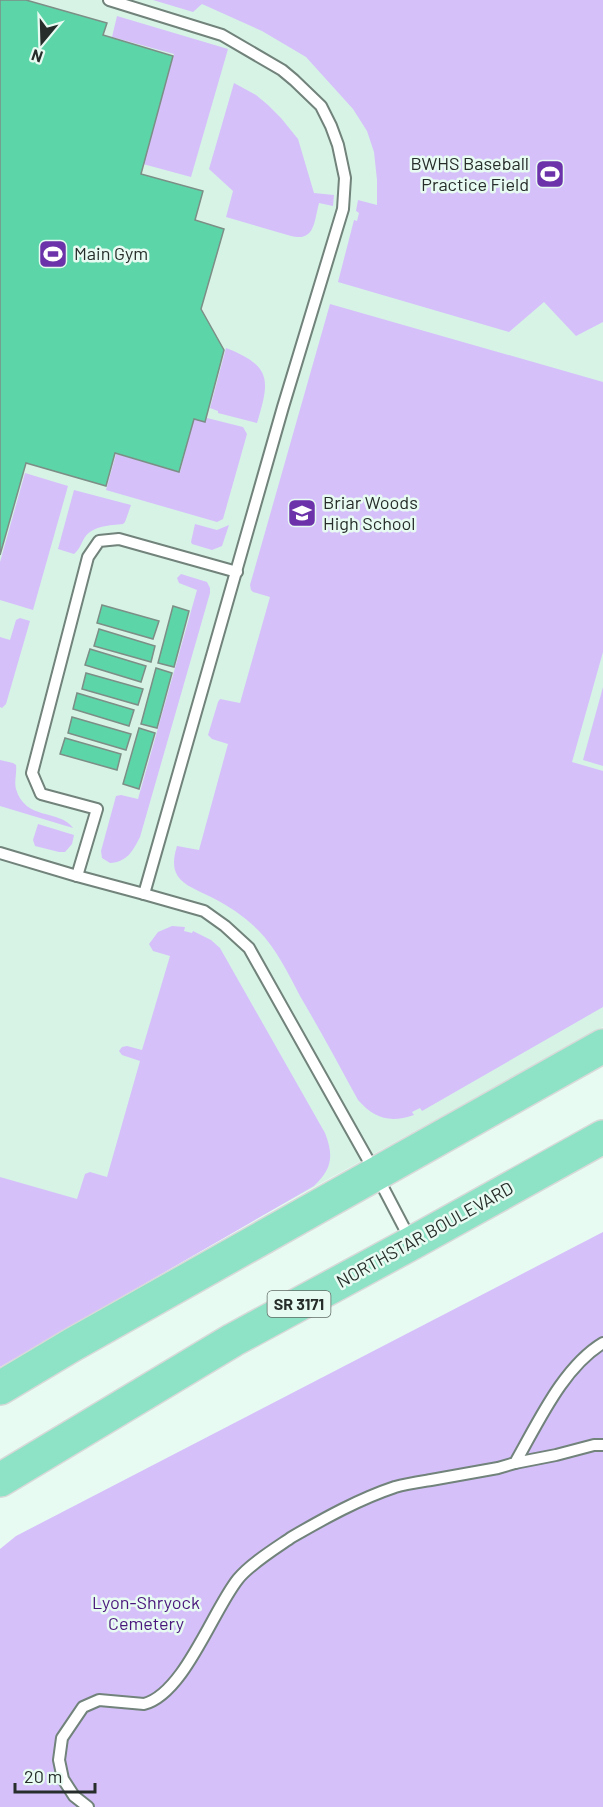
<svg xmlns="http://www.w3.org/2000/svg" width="603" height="1807" font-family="Barlow,sans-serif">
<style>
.built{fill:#d7f3e6}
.green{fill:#d5c0fa}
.building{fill:#5cd5a9;stroke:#7c8e86;stroke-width:1.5}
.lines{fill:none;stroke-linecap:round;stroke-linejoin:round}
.lane-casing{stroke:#71837b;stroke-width:14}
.primary-casing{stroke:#d8d9d9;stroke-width:36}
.lane{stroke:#fff;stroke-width:10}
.primary{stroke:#8ee2c6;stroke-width:33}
.labels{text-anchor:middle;stroke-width:5;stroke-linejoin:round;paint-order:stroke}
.shield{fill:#e8fbf2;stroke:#606b66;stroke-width:1.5}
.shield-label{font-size:16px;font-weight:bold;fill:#262d2a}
.poi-label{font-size:18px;fill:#262d2a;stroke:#e8fbf2;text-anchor:start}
.street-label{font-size:18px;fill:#262d2a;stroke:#e8fbf2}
.park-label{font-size:18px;fill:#49167b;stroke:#e8fbf2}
</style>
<rect width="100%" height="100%" fill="#e8fbf2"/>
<!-- built -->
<polygon class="built" points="0,0 603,0 603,1027 251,1222 0,1366"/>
<!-- green -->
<g class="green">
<polygon points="153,0 603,0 603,322 576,336 544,302 509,332 338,282 354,220 357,221 359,213 356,211 358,200 377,205 377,180 374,152 367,131 353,109 306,57 262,31 202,4 193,12"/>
<polygon points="117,16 228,49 191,177 143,164 174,54 112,37"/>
<path d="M234,83l22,12 12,10 13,13 17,21 16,54 20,2 -1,11 -14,-3c-5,19 -4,39 -28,33l-65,-19 7,-26 -24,-22z"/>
<path d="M330,304l273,78v270l-31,110 31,9v236l-181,104 -2,-3 -8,4 2,3c-24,8 -39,4 -56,-15 -19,-35 -38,-70 -58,-104 -12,-23 -24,-48 -42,-66 -13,-13 -29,-24 -45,-32 -26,-13 -47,-17 -36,-52l22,4 29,-106 -16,-5 -4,-4 10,-33 2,-3 20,4 30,-106 -17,-5 -2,-2 -1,-5z"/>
<path d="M226,348c46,18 44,32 31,75l-39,-10v-2l-8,-3z"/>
<polygon points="207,418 243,427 247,434 223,519 217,522 106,490 116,454 180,472 194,419 205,422"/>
<polygon points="25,473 68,486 33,610 0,600 0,562"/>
<path d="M74,490l57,15 -6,17 -2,2c-13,1 -30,2 -38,13 -4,6 -5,12 -11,17l-16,-5z"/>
<polygon points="195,524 217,530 229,525 222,546 212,550 192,544 191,542"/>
<path d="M181,574l26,8 3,6v5l-70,244c-7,14 -13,25 -30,26l-8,-5 -1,-7 15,-55 5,-1 17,4 59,-209 -18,-7 -2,-5z"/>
<polygon points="20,618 30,621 6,704 2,708 0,707 0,637 10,640 16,620"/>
<polygon points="603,687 603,766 583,760"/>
<path d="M0,760l13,3 3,2c1,8 -2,17 0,24 9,32 44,20 57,39l-73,-22z"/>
<polygon points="38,824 74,835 72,844 65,852 59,852 35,846 33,840"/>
<path d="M172,926l13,1 -1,4 8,2 1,-2 18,9 9,8 105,185c9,23 7,36 -11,53l-314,181v-190l77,22 8,-25 5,-2 17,5 33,-116 -18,-6 -3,-4 3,-4 5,-1 15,4 28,-94 -17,-5 -4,-7 9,-12z"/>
<polygon points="603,1232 603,1807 0,1807 0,1549 16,1536"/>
</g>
<!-- building -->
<g class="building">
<polygon points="0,0 26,0 107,23 103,35 173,56 141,174 203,191 195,220 224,229 201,309 224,350 205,422 194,419 179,472 115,453 106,486 26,463 0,555"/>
<polygon points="102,605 159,621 153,639 97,623"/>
<polygon points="173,606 189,611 174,667 158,663"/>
<polygon points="99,629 155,646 151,662 94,646"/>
<polygon points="90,649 146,666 141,682 85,665"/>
<polygon points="156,668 172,673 157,728 141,724"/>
<polygon points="86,673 143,689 138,705 82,689"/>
<polygon points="77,693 134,710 129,726 73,709"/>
<polygon points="72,717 131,734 126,750 68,733"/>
<polygon points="139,728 155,733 139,789 123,784"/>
<polygon points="65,738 121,754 117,770 60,754"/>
</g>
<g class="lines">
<!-- lane casing -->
<g class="lane-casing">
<g id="lane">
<polyline points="0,853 77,876 144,894 283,407 343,209 345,178 338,145 331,126 321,106 294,80 282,70 222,35 109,0"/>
<polyline points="77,876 97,809 41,794 32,773 88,557 99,541 119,539 237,572"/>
<polyline points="144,894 204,911 225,926 249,948 376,1174 410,1239"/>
<polyline points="515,1463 556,1455 594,1445 603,1445"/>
<path d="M88,1807l-14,-11 -11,-17 -4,-19 3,-22 21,-31 16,-7 45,4c40,-10 69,-94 94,-125 12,-15 38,-31 54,-42 33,-19 67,-38 103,-50 11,-3 24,-5 36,-7 22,-4 45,-8 67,-12l17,-5c23,-40 48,-96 88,-120"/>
</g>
</g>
<!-- primary casing -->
<g class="primary-casing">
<g id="primary">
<polyline points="0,1388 72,1345 603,1046"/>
<polyline points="0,1480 233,1340 412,1243 603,1137"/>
</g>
</g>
<!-- lane -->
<use href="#lane" class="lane"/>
<!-- primary -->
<use href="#primary" class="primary"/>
</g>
<!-- icons -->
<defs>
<g id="stadium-square" transform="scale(1.5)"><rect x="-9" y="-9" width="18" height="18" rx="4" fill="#6b32a9" stroke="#e8fbf2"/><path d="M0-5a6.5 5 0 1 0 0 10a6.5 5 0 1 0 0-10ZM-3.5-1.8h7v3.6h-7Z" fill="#fff"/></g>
<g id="school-square" transform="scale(1.5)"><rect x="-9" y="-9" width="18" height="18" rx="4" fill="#6b32a9" stroke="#e8fbf2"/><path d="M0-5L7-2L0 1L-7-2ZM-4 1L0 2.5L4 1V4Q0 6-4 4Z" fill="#fff"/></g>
</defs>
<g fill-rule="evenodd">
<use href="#stadium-square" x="550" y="174"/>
<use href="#stadium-square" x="53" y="254"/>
<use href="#school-square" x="302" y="513"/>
</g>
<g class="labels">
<!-- shield labels -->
<rect class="shield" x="267.5" y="1291" width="63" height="26" rx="4.5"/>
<g class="shield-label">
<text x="299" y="1310">SR 3171</text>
</g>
<!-- poi labels -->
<g class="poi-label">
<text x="529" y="170" text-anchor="end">BWHS Baseball<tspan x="529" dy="21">Practice Field</tspan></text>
<text x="74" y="260">Main Gym</text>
<text x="323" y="509">Briar Woods<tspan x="323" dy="21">High School</tspan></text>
</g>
<!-- street labels -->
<g class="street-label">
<text transform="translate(425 1235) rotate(-29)" y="6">NORTHSTAR BOULEVARD</text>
</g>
<!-- park labels -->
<g class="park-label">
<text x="146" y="1609">Lyon-Shryock<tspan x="146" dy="21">Cemetery</tspan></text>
</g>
</g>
<!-- north arrow -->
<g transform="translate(42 42) rotate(199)" stroke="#e8fbf2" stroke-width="4.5" paint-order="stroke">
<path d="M0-4.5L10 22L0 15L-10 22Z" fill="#262d2a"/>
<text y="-9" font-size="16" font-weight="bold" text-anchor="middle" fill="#262d2a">N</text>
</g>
<!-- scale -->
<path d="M15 1783v9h80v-9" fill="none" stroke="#262d2a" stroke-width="3"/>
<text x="24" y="1783" font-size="18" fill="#262d2a" stroke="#e8fbf2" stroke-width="4.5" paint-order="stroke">20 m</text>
</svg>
